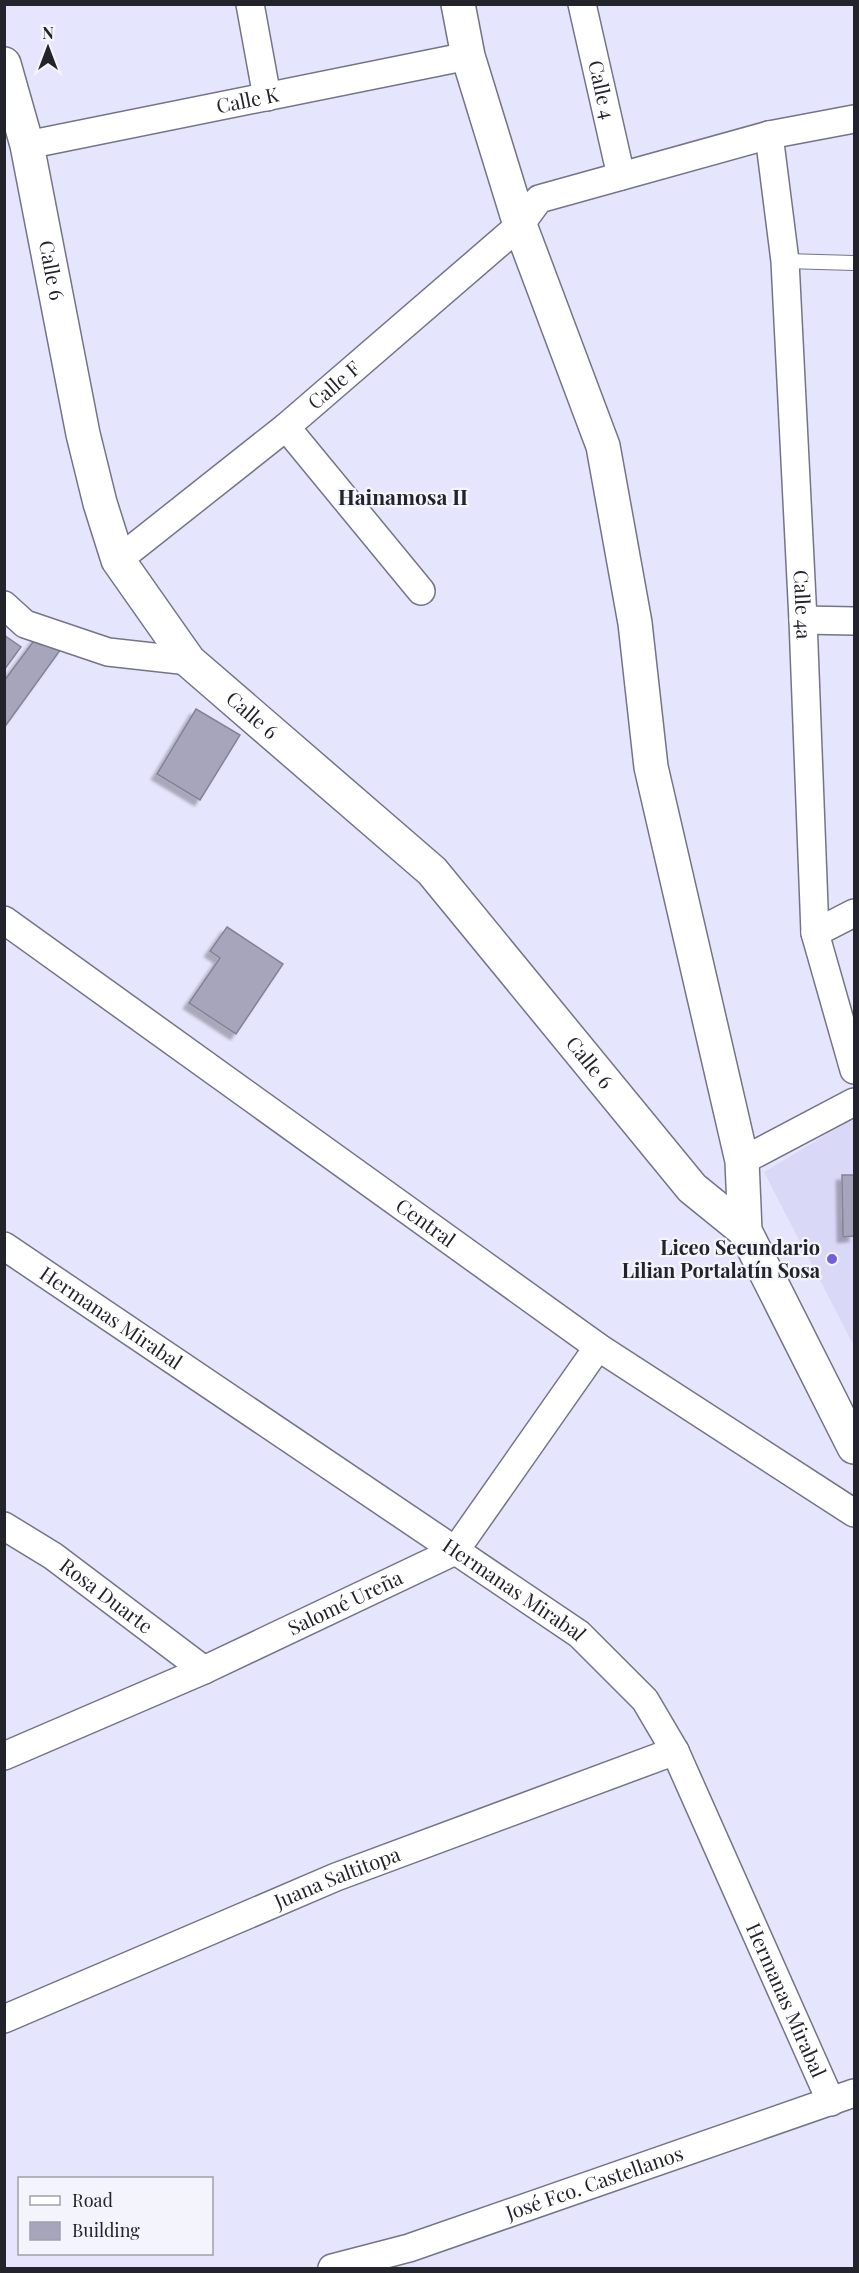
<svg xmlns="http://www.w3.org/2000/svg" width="859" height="2273" font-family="'Playfair Display',serif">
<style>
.built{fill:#d9d8f7}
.building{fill:#a6a5bc;stroke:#838398;stroke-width:1.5;filter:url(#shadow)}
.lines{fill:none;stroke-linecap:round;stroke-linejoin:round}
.service-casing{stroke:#747489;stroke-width:16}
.minor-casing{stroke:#747489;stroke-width:30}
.tertiary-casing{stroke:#747489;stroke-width:36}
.service{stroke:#fff;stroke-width:14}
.minor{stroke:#fff;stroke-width:27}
.tertiary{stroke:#fff;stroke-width:33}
.poi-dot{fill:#735fda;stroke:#f4f4fd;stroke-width:2}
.labels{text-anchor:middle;stroke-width:4.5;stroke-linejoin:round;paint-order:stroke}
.street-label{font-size:20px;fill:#23232c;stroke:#f4f4fd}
.poi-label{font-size:20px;font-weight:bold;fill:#23232c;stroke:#f4f4fd;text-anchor:end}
.neighbourhood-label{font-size:21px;font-weight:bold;fill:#23232c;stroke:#f4f4fd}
</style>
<defs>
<filter id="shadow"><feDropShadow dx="-5.5" dy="5.5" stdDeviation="1.5" flood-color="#0004"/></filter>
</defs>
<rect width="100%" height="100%" fill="#e5e5fd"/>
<!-- built -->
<polygon class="built" points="854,1118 854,1346 764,1172"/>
<!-- building -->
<g class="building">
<polygon points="39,634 61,649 6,725 4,724 4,681"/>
<polygon points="4,635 21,647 4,670"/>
<polygon points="196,709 240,735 200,800 157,774"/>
<polygon points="227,927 283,964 236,1034 189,1003 220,958 210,951"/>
<polygon points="842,1175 854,1175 854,1236 843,1237"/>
</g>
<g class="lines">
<!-- service casing -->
<g class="service-casing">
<polyline id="service" points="785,261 854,263"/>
</g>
<!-- minor casing -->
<g class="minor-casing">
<g id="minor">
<polyline points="250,4 267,97"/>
<path id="s1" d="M582,4l39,172"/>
<path id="s2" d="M769,135l16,126 18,359 12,313 39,137"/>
<path id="s3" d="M27,145l441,-89"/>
<polyline points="286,427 421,591"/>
<path id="s4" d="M118,560l168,-133 234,-202 19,-26 230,-64 85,-16"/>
<polyline points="4,605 25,624 108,652 189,661"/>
<polyline points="803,620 854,621"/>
<path id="s5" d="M4,920l594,427 256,166"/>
<polyline points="815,933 854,913"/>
<polyline points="742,1161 854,1102"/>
<path id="s6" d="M4,1246l575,388 66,66 30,51 156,351"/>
<path id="s7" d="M4,1526l49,30 151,114"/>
<path id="s8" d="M4,1756l200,-86 251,-119 143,-204"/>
<path id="s9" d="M4,2019l332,-142 339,-126"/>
<path id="s10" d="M332,2268l77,-20 445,-155"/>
</g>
</g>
<!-- tertiary casing -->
<g class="tertiary-casing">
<g id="tertiary">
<polyline points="458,4 468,56 520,225 603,446 635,623 651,767 742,1161 745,1231 854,1447"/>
<path id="s11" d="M4,64l23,81 56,289 17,69 18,57 71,101 243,210 260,317 53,43"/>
</g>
</g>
<!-- service -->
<use href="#service" class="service"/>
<!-- minor -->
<use href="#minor" class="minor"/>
<!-- tertiary -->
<use href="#tertiary" class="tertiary"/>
</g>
<!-- markers -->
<circle class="poi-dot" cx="832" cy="1259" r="6"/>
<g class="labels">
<!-- street labels -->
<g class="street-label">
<text dy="7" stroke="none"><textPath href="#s1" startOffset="88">Calle 4</textPath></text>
<text dy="7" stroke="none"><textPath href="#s3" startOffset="225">Calle K</textPath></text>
<text dy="7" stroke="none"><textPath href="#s11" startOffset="212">Calle 6</textPath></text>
<text dy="7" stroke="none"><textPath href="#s4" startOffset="278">Calle F</textPath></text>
<text dy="7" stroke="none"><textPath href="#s2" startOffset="471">Calle 4a</textPath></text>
<text dy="7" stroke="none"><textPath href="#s11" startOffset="716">Calle 6</textPath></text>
<text dy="7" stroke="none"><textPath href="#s11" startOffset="1202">Calle 6</textPath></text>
<text dy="7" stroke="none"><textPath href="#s5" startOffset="519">Central</textPath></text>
<text dy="7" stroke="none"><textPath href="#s6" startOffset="129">Hermanas Mirabal</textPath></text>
<text dy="7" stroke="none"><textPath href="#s6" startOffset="615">Hermanas Mirabal</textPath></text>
<text dy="7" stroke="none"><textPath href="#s7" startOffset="124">Rosa Duarte</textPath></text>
<text dy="7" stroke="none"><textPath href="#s8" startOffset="374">Salomé Ureña</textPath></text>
<text dy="7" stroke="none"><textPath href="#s9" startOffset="362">Juana Saltitopa</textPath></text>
<text dy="7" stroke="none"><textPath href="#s6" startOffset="1119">Hermanas Mirabal</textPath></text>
<text dy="7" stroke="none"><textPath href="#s10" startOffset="276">José Fco. Castellanos</textPath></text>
</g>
<!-- poi labels -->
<g class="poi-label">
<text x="820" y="1255">Liceo Secundario<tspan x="820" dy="23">Lilian Portalatín Sosa</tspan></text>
</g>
<!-- neighbourhood labels -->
<g class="neighbourhood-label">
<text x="403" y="505">Hainamosa II</text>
</g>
</g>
<!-- border -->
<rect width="859" height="2273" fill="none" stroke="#23232c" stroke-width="12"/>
<!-- legend -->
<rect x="18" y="2177" width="195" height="78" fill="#f4f4fd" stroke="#a0a0a9" stroke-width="1.5"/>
<rect x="30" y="2196" width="30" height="9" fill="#ffffff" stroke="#a0a0a9" stroke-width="1.5"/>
<text x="72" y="2207" font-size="18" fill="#23232c">Road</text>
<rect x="30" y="2222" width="30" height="18" fill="#a6a5bc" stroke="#a0a0a9" stroke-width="1.5"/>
<text x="72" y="2237" font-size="18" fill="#23232c">Building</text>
<!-- north arrow -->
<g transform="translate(48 48)" stroke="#f4f4fd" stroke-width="4.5" paint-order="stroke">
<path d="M0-4.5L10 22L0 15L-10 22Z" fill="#23232c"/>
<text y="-9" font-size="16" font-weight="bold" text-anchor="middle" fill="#23232c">N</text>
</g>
</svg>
